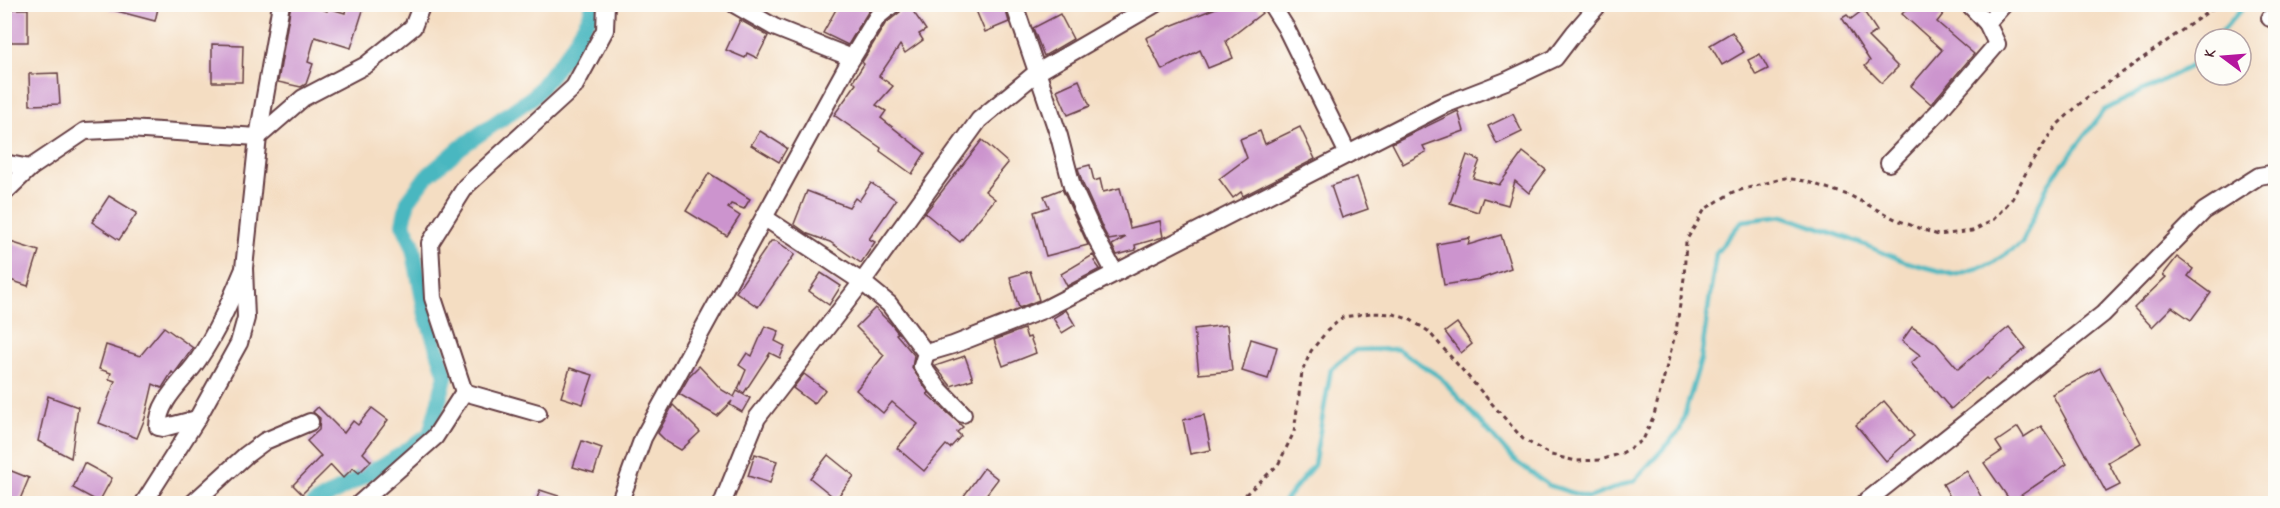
<svg xmlns="http://www.w3.org/2000/svg" width="2280" height="508" font-family="'Indie Flower',sans-serif">
<style>
.lines{fill:none;stroke-linecap:round;stroke-linejoin:round}
.stream{stroke:#48b7c0;stroke-width:4.5}
.canal{stroke:#48b7c0;stroke-width:16}
.building{fill:#cc94ce}
.street-casing{stroke:#643c42;stroke-width:20}
.path{stroke:#643c42;stroke-width:3;stroke-dasharray:4.5 4.5;stroke-linecap:butt}
.street{stroke:#fff;stroke-width:16}
</style>
<rect width="100%" height="100%" fill="#fdfcf7"/>
<filter id="ink" filterUnits="userSpaceOnUse"><feTurbulence type="fractalNoise" baseFrequency=".0167" numOctaves="2"/><feDisplacementMap in="SourceGraphic" scale="12" xChannelSelector="R" yChannelSelector="G"/><feConvolveMatrix kernelMatrix="1 2 1 2 8 2 1 2 1" color-interpolation-filters="sRGB"/></filter>
<filter id="wash" filterUnits="userSpaceOnUse"><feTurbulence type="fractalNoise" baseFrequency=".008" numOctaves="4" result="noise"/><feDisplacementMap in="SourceGraphic" scale="24" xChannelSelector="R" yChannelSelector="G"/><feGaussianBlur stdDeviation="1.35" result="paint"/><feColorMatrix in="noise" values="0 0 0 0 0 0 0 0 0 0 0 0 0 0 0 0 0 1.4 0 .05"/><feComposite in="paint" operator="in"/></filter>
<g filter="url(#wash)">
<rect width="100%" height="100%" fill="#f4ddc2"/>
<g class="lines">
<!-- stream -->
<g class="stream">
<polyline points="2215,39 2246,4"/>
<polyline points="1282,504 1314,465 1331,369 1355,350 1397,349 1440,377 1514,460 1548,485 1589,498 1635,480 1680,430 1701,359 1716,253 1742,221 1783,216 1850,239 1906,262 1955,275 1991,264 2022,243 2048,184 2104,110 2189,67 2205,50"/>
</g>
<!-- canal -->
<polyline class="canal" points="314,504 399,456 430,434 446,375 426,315 412,243 403,224 408,201 426,177 461,147 534,96 570,50 590,16 593,4"/>
</g>
<g id="blocks">
<!-- building -->
<g class="building">
<polygon points="109,4 159,4 155,21 109,9"/>
<polygon points="291,4 307,4 327,11 328,8 345,13 347,4 365,4 351,48 315,37 308,62 313,64 306,84 301,87 278,82"/>
<polygon points="839,4 876,4 868,12 848,45 823,33"/>
<polygon points="903,4 908,4 926,30 919,34 923,40 905,53 900,45 879,76 893,86 876,105 886,111 881,118 925,153 912,174 880,151 881,148 834,115 856,84 853,81 864,64 862,62 885,24 900,12"/>
<polygon points="985,4 1004,4 1009,22 985,32 975,8"/>
<polygon points="1226,4 1255,4 1262,13 1226,41 1233,58 1208,68 1200,50 1162,70 1146,38 1168,27"/>
<polygon points="1911,4 1934,4 1944,13 1937,22 1974,54 1931,104 1911,86 1942,50 1902,14"/>
<rect x="4" y="9" width="24" height="33"/>
<polygon points="1863,10 1877,31 1868,37 1898,67 1882,83 1865,66 1870,61 1842,18 1847,15 1851,19"/>
<polygon points="1060,14 1073,39 1044,56 1033,28"/>
<polygon points="740,20 768,36 757,58 747,53 745,58 726,50"/>
<polygon points="1732,32 1744,52 1722,65 1710,45"/>
<polygon points="212,44 243,45 242,82 212,82"/>
<polygon points="1760,54 1768,69 1756,75 1748,60"/>
<polygon points="58,73 60,104 30,105 29,74"/>
<polygon points="1079,80 1090,106 1068,115 1057,90"/>
<polygon points="1458,111 1464,131 1423,146 1426,152 1403,164 1392,143"/>
<polygon points="1513,114 1522,132 1497,144 1488,126"/>
<polygon points="1300,127 1315,159 1243,196 1241,192 1233,198 1219,179 1247,158 1240,139 1260,131 1265,144"/>
<polygon points="760,131 787,148 779,162 751,145"/>
<polygon points="982,140 1008,163 985,191 995,199 960,242 925,213"/>
<polygon points="1523,152 1546,170 1529,193 1515,181 1508,205 1483,198 1478,212 1450,203 1467,155 1480,160 1473,178 1499,185"/>
<polygon points="1090,165 1094,181 1100,179 1103,192 1120,188 1130,228 1160,221 1163,237 1135,245 1136,250 1117,255 1112,245 1126,237 1109,240 1104,231 1082,182 1078,168"/>
<polygon points="709,173 750,199 744,209 731,204 728,208 740,216 727,236 686,211"/>
<polygon points="1357,177 1368,209 1342,218 1331,186"/>
<polygon points="871,183 896,200 869,239 875,242 861,263 830,242 808,234 794,224 807,191 849,207 855,198 859,201"/>
<polygon points="1062,189 1088,245 1046,256 1034,212 1049,207 1044,196"/>
<polygon points="109,196 137,213 119,240 92,222"/>
<polygon points="1501,235 1511,268 1480,279 1444,285 1437,244 1470,238 1468,245"/>
<polygon points="4,240 39,251 28,286 4,278"/>
<polygon points="771,241 776,241 795,254 758,307 736,292"/>
<polygon points="1093,255 1096,260 1094,261 1100,269 1067,286 1061,274"/>
<polygon points="2177,257 2193,269 2188,276 2211,293 2191,320 2172,307 2152,327 2134,308 2166,277 2163,275"/>
<polygon points="1030,271 1039,300 1019,308 1010,277"/>
<polygon points="821,273 841,286 829,305 809,291"/>
<polygon points="875,308 891,324 898,333 896,334 914,355 912,368 929,393 927,394 963,427 957,432 961,436 950,448 946,445 924,471 897,448 918,424 892,402 883,413 856,390 884,355 856,327"/>
<polygon points="1066,310 1075,325 1062,333 1053,318"/>
<polygon points="1457,323 1472,344 1461,353 1445,332"/>
<polygon points="1227,325 1232,371 1199,374 1194,329"/>
<polygon points="765,326 779,331 775,341 785,346 780,358 770,353 744,393 738,389 746,370 739,365 747,353 752,356"/>
<polygon points="164,327 193,348 174,374 172,372 162,388 153,384 145,418 137,438 99,423 115,381 109,379 111,373 99,369 106,345 140,356"/>
<polygon points="1912,327 1935,342 1958,369 2009,327 2026,348 1988,380 1986,378 1951,409 1911,363 1920,355 1902,341"/>
<polygon points="1024,329 1027,338 1030,337 1036,353 1003,366 994,340"/>
<polygon points="1251,339 1277,347 1268,379 1242,371"/>
<polygon points="965,356 973,379 951,386 935,366"/>
<polygon points="699,366 722,390 734,397 737,391 750,398 742,412 730,405 732,401 717,416 679,394 690,375"/>
<polygon points="570,368 593,375 583,404 561,397"/>
<polygon points="2100,368 2141,443 2108,462 2120,485 2106,492 2052,394"/>
<polygon points="804,374 825,390 814,404 793,388"/>
<polygon points="48,396 78,407 71,458 38,441"/>
<polygon points="1884,401 1914,436 1886,461 1856,425"/>
<polygon points="673,405 700,432 681,450 667,442 658,433"/>
<polygon points="318,407 344,433 353,421 358,425 372,408 388,420 363,453 371,461 359,473 353,468 343,478 331,465 302,494 293,485 321,456 307,441 319,430 320,418 313,412"/>
<polygon points="1204,415 1211,450 1190,454 1183,420"/>
<polygon points="2041,426 2067,464 2011,502 1984,463 2002,451 1996,442 2018,427 2024,437"/>
<polygon points="582,441 602,448 594,473 573,467"/>
<polygon points="755,454 777,461 770,483 748,476"/>
<polygon points="828,455 854,476 836,499 810,478"/>
<polygon points="84,463 112,478 99,502 73,488"/>
<polygon points="4,468 29,478 18,504 4,504"/>
<polygon points="984,468 998,479 979,504 958,504"/>
<polygon points="1967,471 1972,480 1985,504 1954,504 1943,484"/>
<polygon points="540,490 574,501 574,504 535,504"/>
</g>
</g>
</g>
<g filter="url(#ink)">
<use href="#blocks" fill-opacity="0" stroke="#643c42" stroke-width="1.5"/>
<g class="lines">
<!-- street casing -->
<g class="street-casing">
<g id="street">
<polyline points="734,4 774,27 852,58"/>
<polyline points="1014,4 1059,136 1072,186 1095,236 1115,273"/>
<polyline points="1271,4 1286,28 1348,154"/>
<polyline points="2270,18 2276,14"/>
<polyline points="1987,23 2004,4"/>
<polyline points="4,163 30,168"/>
<polyline points="1889,163 1938,112 1997,44 1987,23 1969,4"/>
<polyline points="4,193 30,168 85,131 128,129 258,137 303,98 366,65 413,27 422,4"/>
<polyline points="765,218 862,282 889,304 926,353 922,366 937,387 963,414"/>
<polyline points="926,353 953,345 1045,309 1444,105 1506,81 1555,58 1574,33 1599,4"/>
<polyline points="464,392 433,298 430,243 466,186 574,87 605,30 606,4"/>
<path d="M197,419l-34,9 -5,-1c0,-27 26,-46 40,-67 19,-28 32,-58 45,-89"/>
<polyline points="143,504 197,419 239,343 246,318 244,268 258,137 281,4"/>
<polyline points="192,504 246,455 265,441 310,422"/>
<polyline points="359,504 435,437 464,392 538,413"/>
<polyline points="619,504 643,438 846,68 877,17 893,4"/>
<polyline points="722,504 757,418 862,282 979,120 1036,73 1155,4"/>
<polyline points="1863,504 2103,314 2204,211 2259,176 2276,173"/>
</g>
</g>
<!-- path -->
<polyline class="path" points="1230,504 1245,495 1278,465 1294,432 1302,372 1311,351 1327,331 1343,317 1371,313 1394,314 1411,320 1428,331 1523,439 1551,455 1576,461 1601,460 1622,453 1643,440 1654,415 1676,331 1684,278 1686,241 1705,209 1733,192 1785,178 1805,181 1851,196 1897,220 1938,235 1972,231 1992,221 2012,199 2030,165 2057,125 2085,99 2219,4"/>
<!-- street -->
<use href="#street" class="street"/>
</g>
</g>
<!-- margin -->
<rect width="2280" height="508" fill="none" stroke="#fdfcf7" stroke-width="24"/>
<!-- north arrow -->
<g transform="translate(2223 57) rotate(286)"><circle r="28" fill="#fdfcf7" stroke="#b5a4a5" stroke-width="1.5"/>
<path d="M0-4.5L10 22L0 15L-10 22Z" fill="#b5179e"/>
<text y="-9" font-size="16" font-weight="bold" text-anchor="middle" fill="#4a1f2b">K</text>
</g>
</svg>
